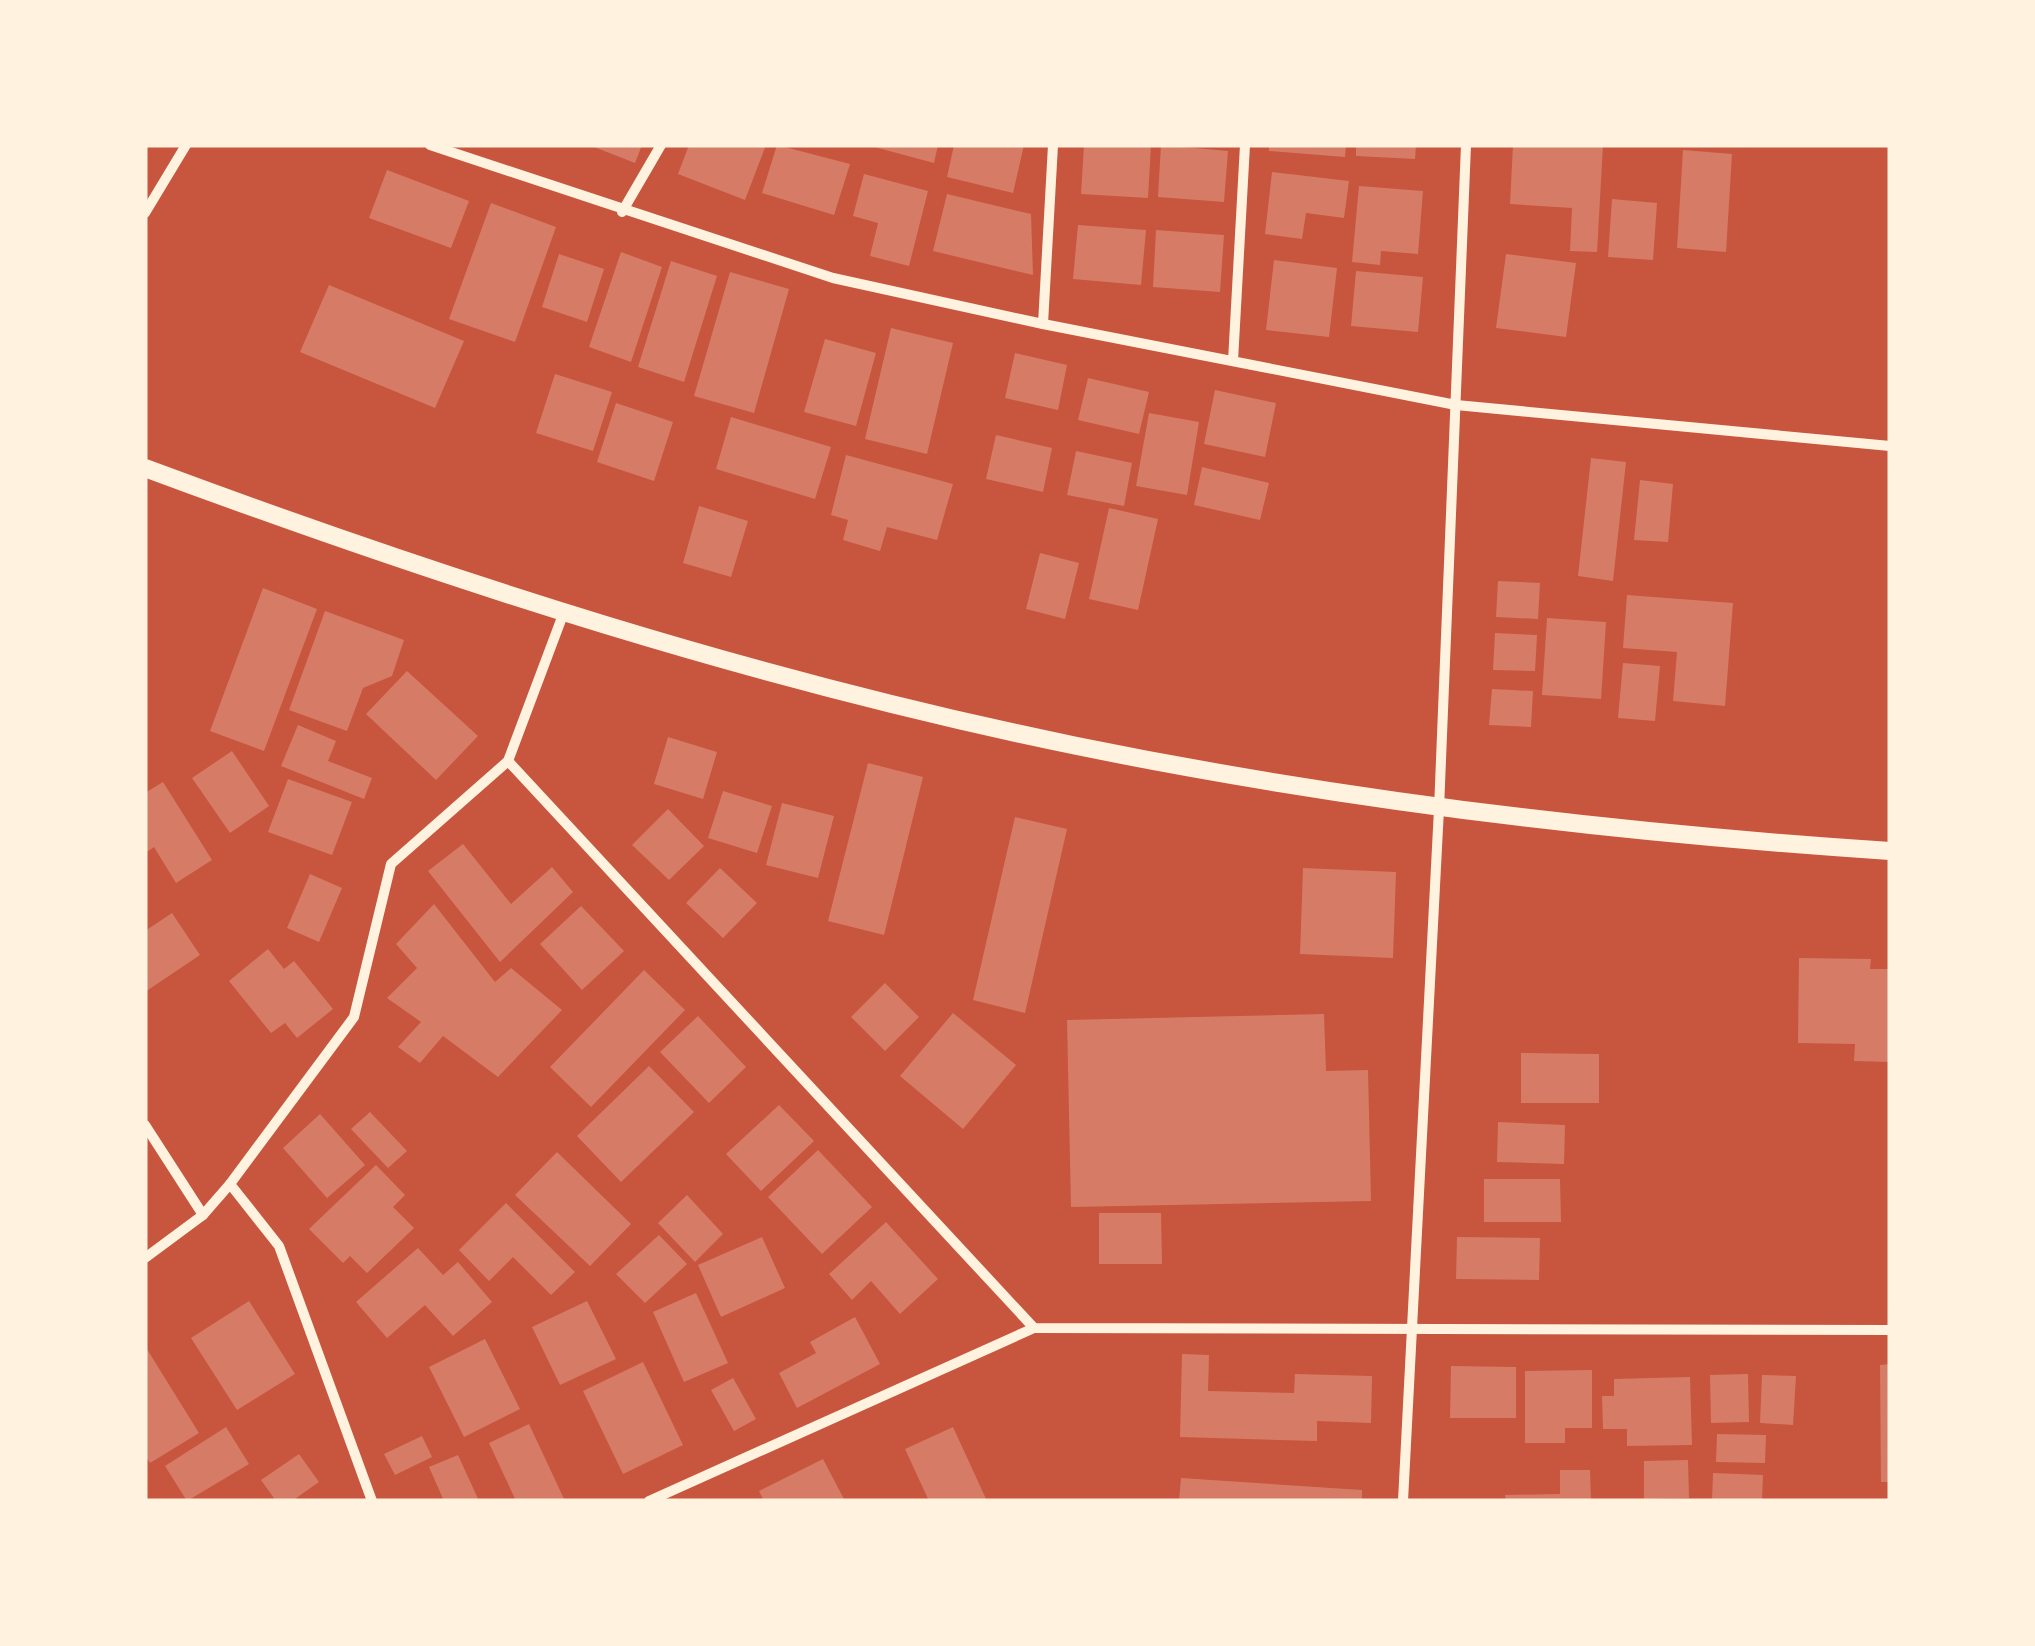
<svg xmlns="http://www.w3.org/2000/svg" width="2035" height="1646" font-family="Ubuntu,sans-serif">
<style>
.building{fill:#d67c66}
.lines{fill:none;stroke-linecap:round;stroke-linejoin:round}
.minor{stroke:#fff3e0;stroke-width:10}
.tertiary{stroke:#fff3e0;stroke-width:18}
</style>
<rect width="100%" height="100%" fill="#c8553d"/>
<!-- building -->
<g class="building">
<polygon points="589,145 642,145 635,163"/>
<polygon points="689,145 766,145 745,200 678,174"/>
<polygon points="777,145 850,164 834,215 762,193"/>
<polygon points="867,145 938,145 934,163"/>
<polygon points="954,145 1024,145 1013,193 947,177"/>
<polygon points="1084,145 1151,145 1148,198 1081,194"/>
<polygon points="1161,145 1228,151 1224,202 1158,197"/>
<polygon points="1269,145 1346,145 1345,157 1269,151"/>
<polygon points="1356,145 1416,145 1415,159 1356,156"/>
<polygon points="1513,145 1603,145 1597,252 1570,251 1572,208 1510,204"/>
<polygon points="1683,150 1732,154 1726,252 1677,248"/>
<polygon points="387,170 469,201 451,248 369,218"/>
<polygon points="1272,172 1349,181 1344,218 1306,213 1302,239 1265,234"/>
<polygon points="864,174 928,191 909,266 870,256 878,223 853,216"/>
<polygon points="1359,186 1423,191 1418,254 1381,251 1380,265 1352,262"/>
<polygon points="947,194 1031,214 1033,275 933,251"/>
<polygon points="1612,199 1657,203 1653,260 1608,257"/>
<polygon points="491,203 556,227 515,342 449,319"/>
<polygon points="1078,225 1146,230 1141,285 1073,279"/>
<polygon points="1156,230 1224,235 1220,292 1153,287"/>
<polygon points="621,252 662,267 631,362 589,347"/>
<polygon points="559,254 604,269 587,322 542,307"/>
<polygon points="1506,254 1576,263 1566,337 1496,328"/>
<polygon points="1274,260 1337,268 1329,337 1266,330"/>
<polygon points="671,261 717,276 684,382 638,367"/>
<polygon points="1356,271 1423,277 1418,332 1351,326"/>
<polygon points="730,272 789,289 754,413 694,396"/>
<polygon points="329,285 464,341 435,408 300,352"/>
<polygon points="891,328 953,343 927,454 865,439"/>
<polygon points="825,339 876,353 856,426 804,412"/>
<polygon points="1015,353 1067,365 1058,410 1005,398"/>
<polygon points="555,374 612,392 593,451 536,433"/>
<polygon points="1088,378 1149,392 1139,434 1078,420"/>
<polygon points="1215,390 1276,403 1265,457 1204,444"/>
<polygon points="616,403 673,422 654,481 597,462"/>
<polygon points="1149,413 1199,422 1187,495 1136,486"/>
<polygon points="731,417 831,447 815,499 716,469"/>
<polygon points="996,435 1052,448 1043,492 986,479"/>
<polygon points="1076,451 1132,463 1124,506 1067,495"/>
<polygon points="846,455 953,484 937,540 887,527 880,551 843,540 848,520 831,515"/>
<polygon points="1591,458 1626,462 1613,581 1578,576"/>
<polygon points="1202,467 1269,483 1260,520 1194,505"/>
<polygon points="1640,480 1673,484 1668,542 1634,540"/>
<polygon points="699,506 748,521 731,577 683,563"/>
<polygon points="1109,508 1158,519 1138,610 1089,599"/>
<polygon points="1040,553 1079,563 1065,619 1026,609"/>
<polygon points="1498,581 1540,583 1538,619 1496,617"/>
<polygon points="263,588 317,609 264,751 210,731"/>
<polygon points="1627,595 1733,603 1725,706 1673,701 1677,652 1623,648"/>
<polygon points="325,611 404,640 392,676 363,688 347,731 289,710"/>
<polygon points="1547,618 1606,622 1601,699 1542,695"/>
<polygon points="1495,633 1537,635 1535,671 1493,670"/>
<polygon points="1623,663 1660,666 1655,721 1618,718"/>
<polygon points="407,671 478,736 436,780 366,714"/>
<polygon points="1492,689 1533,691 1531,727 1489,725"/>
<polygon points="298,725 336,741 328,761 372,778 364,799 281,766"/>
<polygon points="668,737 717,752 703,799 654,784"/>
<polygon points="232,751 269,806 230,833 192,778"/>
<polygon points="868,763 923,777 884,935 828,921"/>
<polygon points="288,779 352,802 332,855 268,832"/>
<polygon points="163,782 212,860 176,883 154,847 145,853 145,793"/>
<polygon points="723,791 772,806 757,853 708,838"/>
<polygon points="782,803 834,816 818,878 766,865"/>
<polygon points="668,809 704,846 669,880 632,845"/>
<polygon points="1015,817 1067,829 1025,1013 973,1000"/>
<polygon points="463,844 511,904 552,867 573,892 500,962 428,871"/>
<polygon points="720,868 757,903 723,938 686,903"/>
<polygon points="1303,868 1396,872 1393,958 1300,954"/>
<polygon points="310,874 342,888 319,942 287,928"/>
<polygon points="434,904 495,982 511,968 562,1010 498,1077 443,1036 420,1063 398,1047 421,1022 387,998 417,968 396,944"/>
<polygon points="581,906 624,951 582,990 540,944"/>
<polygon points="172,913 200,955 145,992 145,931"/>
<polygon points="268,949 284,969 294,961 333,1009 297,1038 285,1023 271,1033 229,981"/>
<polygon points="1799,958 1871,959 1870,969 1890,969 1890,1062 1854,1061 1855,1044 1798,1043"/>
<polygon points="644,970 685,1010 591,1107 550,1067"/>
<polygon points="885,983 919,1017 885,1051 851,1017"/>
<polygon points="953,1013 1016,1065 963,1129 900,1076"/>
<polygon points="1324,1014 1326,1071 1368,1070 1371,1201 1071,1207 1067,1020"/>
<polygon points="698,1016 746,1067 709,1103 660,1052"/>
<polygon points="1521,1053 1599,1054 1599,1103 1521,1103"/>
<polygon points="649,1066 694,1112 621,1182 577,1136"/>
<polygon points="779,1105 814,1141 761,1191 726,1154"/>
<polygon points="370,1112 407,1151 388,1168 351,1129"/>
<polygon points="320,1114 365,1165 327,1198 283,1148"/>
<polygon points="1498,1122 1565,1125 1564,1164 1497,1162"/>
<polygon points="818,1150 872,1207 822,1254 768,1197"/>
<polygon points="557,1152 631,1224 590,1266 515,1195"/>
<polygon points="376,1165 405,1195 393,1207 414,1228 367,1273 350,1256 343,1263 309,1229"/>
<polygon points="1484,1179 1560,1179 1561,1222 1484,1222"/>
<polygon points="687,1195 723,1234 695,1262 658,1223"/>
<polygon points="506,1203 575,1272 551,1295 513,1257 489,1281 459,1250"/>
<polygon points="1099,1213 1161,1213 1162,1264 1099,1264"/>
<polygon points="886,1222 938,1279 900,1314 871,1281 852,1300 829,1274"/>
<polygon points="659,1235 687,1264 645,1303 616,1274"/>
<polygon points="762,1237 785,1288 721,1317 698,1265"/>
<polygon points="1457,1237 1540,1238 1539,1280 1456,1279"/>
<polygon points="418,1248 443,1275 458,1262 492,1302 453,1336 425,1305 387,1338 356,1302"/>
<polygon points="696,1293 728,1363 684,1382 653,1312"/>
<polygon points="249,1301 295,1374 237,1410 191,1338"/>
<polygon points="587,1301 616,1359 560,1385 532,1327"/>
<polygon points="855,1317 880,1364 797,1408 779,1373 816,1353 810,1342"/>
<polygon points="485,1339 520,1409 464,1437 429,1367"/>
<polygon points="145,1346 199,1433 150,1463 145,1455"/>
<polygon points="1182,1354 1209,1355 1208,1391 1294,1393 1295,1374 1372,1376 1371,1423 1317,1421 1317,1441 1180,1437"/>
<polygon points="643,1362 683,1445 623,1474 583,1391"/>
<polygon points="1890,1364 1890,1482 1881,1482 1880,1365"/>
<polygon points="1451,1366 1516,1367 1516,1418 1450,1418"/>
<polygon points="1592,1370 1592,1428 1565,1428 1565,1443 1525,1443 1525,1371"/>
<polygon points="1748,1374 1749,1422 1711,1423 1710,1375"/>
<polygon points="1762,1375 1796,1376 1793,1425 1760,1423"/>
<polygon points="1690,1377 1692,1445 1627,1446 1627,1429 1603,1429 1602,1396 1614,1396 1614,1379"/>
<polygon points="733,1378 756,1419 734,1431 711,1390"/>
<polygon points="529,1424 565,1501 516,1501 489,1443"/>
<polygon points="226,1427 249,1464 187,1501 165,1466"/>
<polygon points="953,1427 987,1501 929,1501 905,1449"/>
<polygon points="1717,1434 1766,1435 1765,1463 1716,1462"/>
<polygon points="422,1436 432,1457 395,1475 384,1454"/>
<polygon points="299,1454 319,1482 292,1501 276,1501 261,1480"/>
<polygon points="458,1455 479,1501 444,1501 429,1467"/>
<polygon points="823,1459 845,1501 764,1501 759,1491"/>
<polygon points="1688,1460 1689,1498 1644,1499 1644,1461"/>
<polygon points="1560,1470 1590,1470 1591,1501 1506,1501 1505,1495 1560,1494"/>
<polygon points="1713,1473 1763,1475 1762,1501 1712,1501"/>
<polygon points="1181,1478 1362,1490 1362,1501 1179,1501"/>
</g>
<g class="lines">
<!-- minor -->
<g class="minor">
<polyline points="430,145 833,278 1043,324 1456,405 1890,446"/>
<polyline points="622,212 661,145"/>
<polyline points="145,213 186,145"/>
<polyline points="1043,324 1053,145"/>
<polyline points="1233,361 1245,145"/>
<polyline points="508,761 1034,1328 1890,1330"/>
<polyline points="145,1125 203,1215"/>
<polyline points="230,1184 279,1246 372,1501"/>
<polyline points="145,1258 203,1215 230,1184 354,1017 391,864 508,761 564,612"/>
<polyline points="649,1501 1034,1328"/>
<polyline points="1403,1501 1439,809 1466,145"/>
</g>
<!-- tertiary -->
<path class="tertiary" d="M145,468c304,113 614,213 932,278 269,55 540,87 813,105"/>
</g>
<!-- border -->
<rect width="2035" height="1646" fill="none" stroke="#fff3e0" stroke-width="295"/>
</svg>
